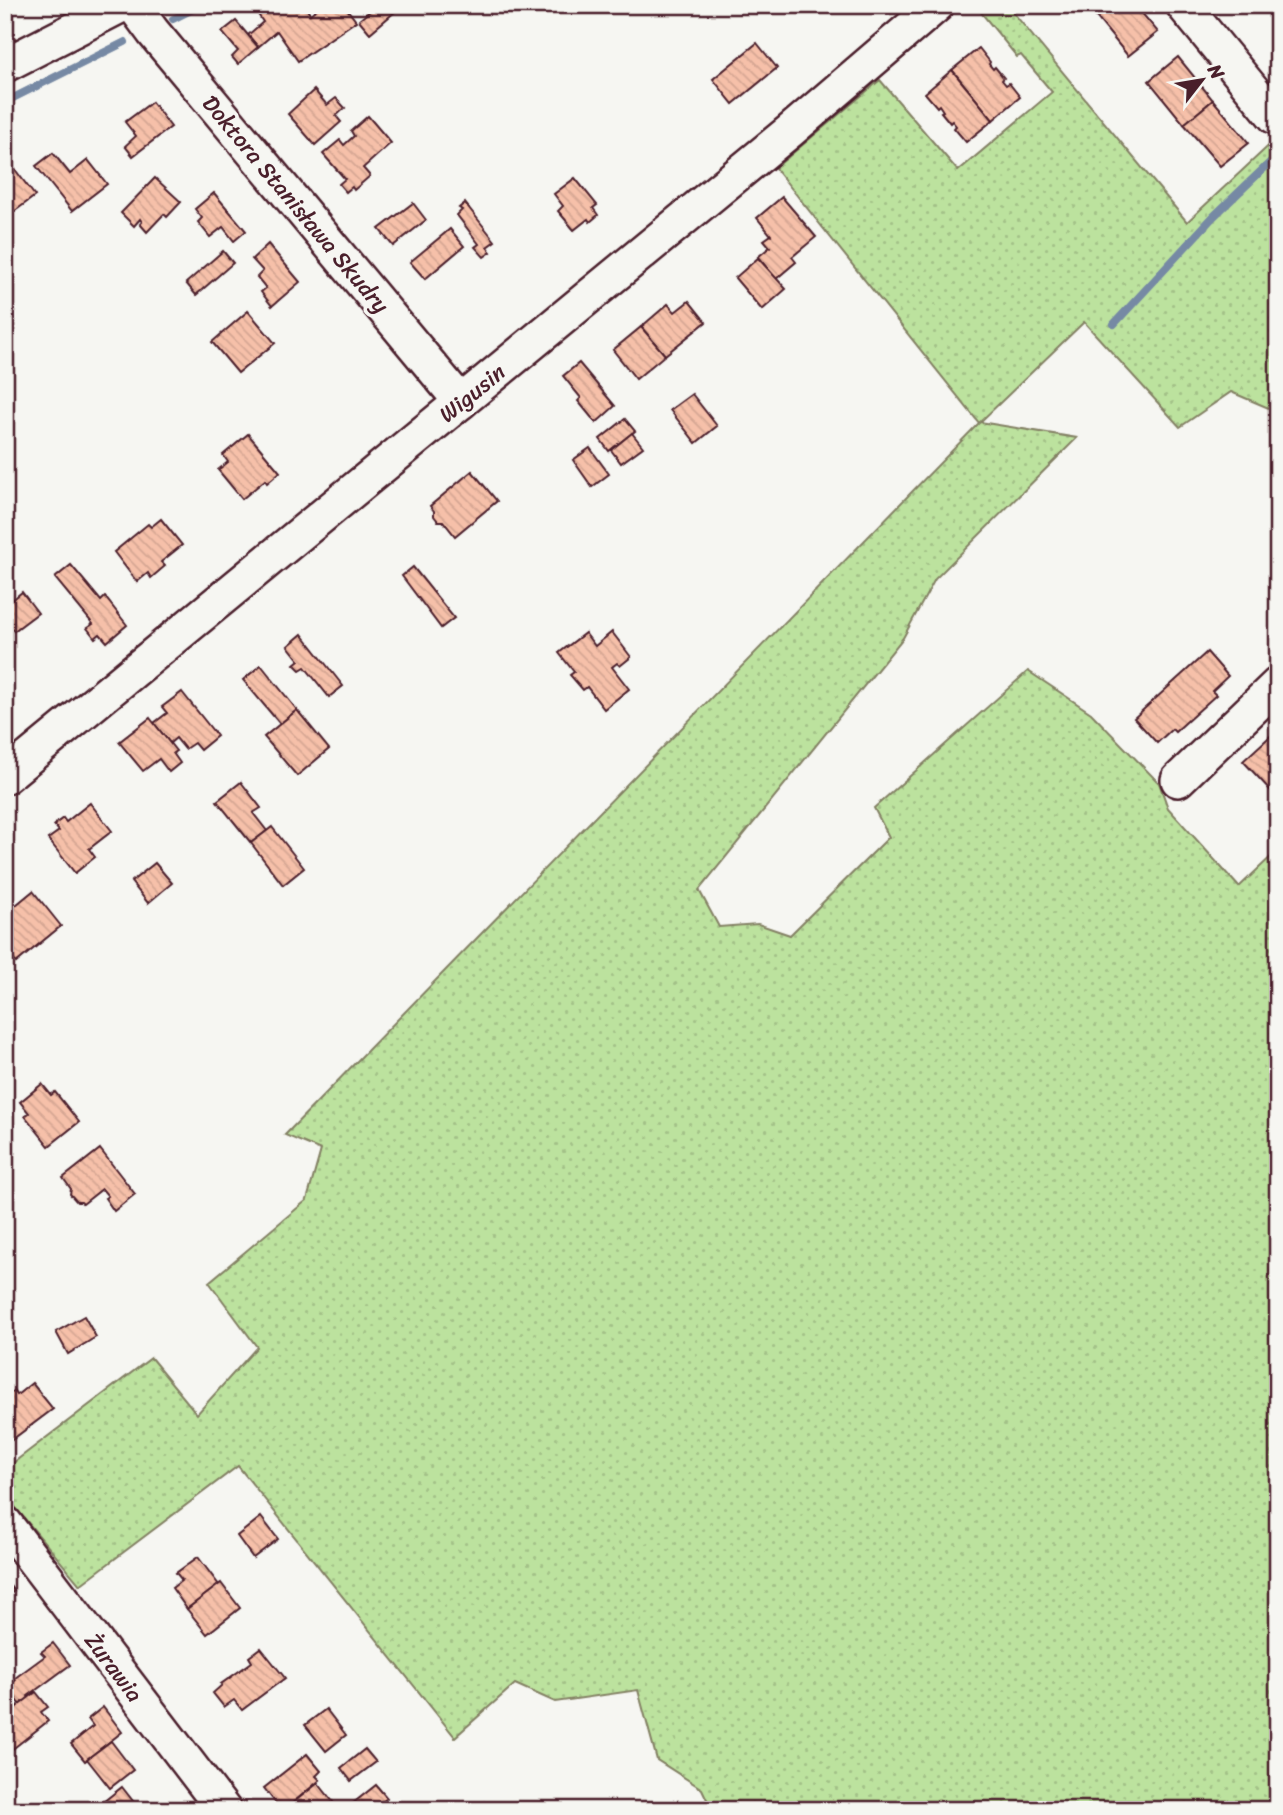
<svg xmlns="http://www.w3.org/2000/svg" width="1283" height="1815" font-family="Sriracha,sans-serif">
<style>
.grass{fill:url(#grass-dots);stroke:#838064;stroke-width:2}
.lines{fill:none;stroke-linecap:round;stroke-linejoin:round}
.stream{stroke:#7689a4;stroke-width:8}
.building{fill:url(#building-back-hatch);stroke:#4a1f2b;stroke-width:2}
.minor-casing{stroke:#4a1f2b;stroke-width:38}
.minor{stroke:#f6f6f2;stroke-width:33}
.labels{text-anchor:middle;stroke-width:7;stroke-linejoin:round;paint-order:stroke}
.street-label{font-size:23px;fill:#4a1f2b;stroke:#f6f6f2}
</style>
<defs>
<pattern id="grass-dots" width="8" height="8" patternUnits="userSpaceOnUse" patternTransform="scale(1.75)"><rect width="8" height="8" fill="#bce29e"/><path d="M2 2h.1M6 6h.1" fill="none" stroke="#a3c188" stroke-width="1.8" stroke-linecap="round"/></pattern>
<pattern id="building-back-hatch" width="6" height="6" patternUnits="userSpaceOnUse" patternTransform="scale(1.75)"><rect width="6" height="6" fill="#f6c0a9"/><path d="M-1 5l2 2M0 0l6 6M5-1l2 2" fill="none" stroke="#d4a592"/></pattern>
</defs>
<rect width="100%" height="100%" fill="#f6f6f2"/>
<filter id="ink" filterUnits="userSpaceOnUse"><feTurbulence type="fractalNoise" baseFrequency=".0143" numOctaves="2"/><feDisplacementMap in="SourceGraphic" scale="14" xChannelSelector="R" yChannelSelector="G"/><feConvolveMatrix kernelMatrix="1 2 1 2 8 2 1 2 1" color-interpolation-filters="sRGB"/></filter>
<g filter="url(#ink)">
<!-- grass -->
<polygon class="grass" points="975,5 1007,5 1187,222 1278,137 1278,412 1231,392 1180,427 1084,322 980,422 1077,438 935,579 903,638 699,890 719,927 758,924 790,935 889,837 874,808 1028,671 1091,713 1159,783 1168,808 1239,887 1278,850 1278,1810 712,1810 702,1789 657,1760 638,1690 555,1702 515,1684 455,1737 238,1466 80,1585 5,1495 5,1469 151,1358 197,1414 257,1347 209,1282 307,1200 321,1150 285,1135 979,423 775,168 880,80 958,171 1052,92 1021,55 1017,57"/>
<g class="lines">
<!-- stream -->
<g class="stream">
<polyline points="173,19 201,5"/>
<polyline points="5,102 125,42"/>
<polyline points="1114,324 1213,217 1278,155"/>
</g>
</g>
<!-- building -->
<g class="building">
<polygon points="252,5 304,5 310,14 322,5 344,5 356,21 298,61 277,31 258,47 248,35 263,22"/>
<polygon points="377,5 403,5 370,33 359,20"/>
<polygon points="1087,5 1102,5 1093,13"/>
<polygon points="1102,5 1135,5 1158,32 1128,56 1093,13"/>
<polygon points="236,21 258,47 238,64 232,57 238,51 222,32"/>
<polygon points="757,43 777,68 733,104 713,79"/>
<polygon points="979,48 990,62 989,64 993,69 995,67 1004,78 1002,80 1006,85 1009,83 1020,97 993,120 952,70"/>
<polygon points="1178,57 1213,100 1184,124 1149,81"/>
<polygon points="952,70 993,120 966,142 954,128 956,126 952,121 950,123 941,112 943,111 939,105 937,107 925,93"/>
<polygon points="314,90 327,105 336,98 345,108 336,116 341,122 315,145 288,114"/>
<polygon points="1213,100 1249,143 1220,166 1184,124"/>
<polygon points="152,102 171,127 133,156 125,146 136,136 125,122"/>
<polygon points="368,116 391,143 363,168 370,176 354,190 352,187 346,192 339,184 345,179 323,154 340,140 344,145 354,136 351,131"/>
<polygon points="53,153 70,174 88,160 107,184 72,211 36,166"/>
<polygon points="5,156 35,196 7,217 5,215"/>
<polygon points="155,178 181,202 167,217 164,214 147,232 140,224 142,222 140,219 134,226 121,213"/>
<polygon points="575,178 597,205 593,208 598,215 590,222 588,219 574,230 558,211 563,206 554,194"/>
<polygon points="214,193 246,231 234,241 223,227 210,237 198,222 202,218 195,209"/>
<polygon points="782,197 816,237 792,257 796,262 776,279 758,257 770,247 764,240 771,235 757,218"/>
<polygon points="413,203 426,220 393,246 379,229"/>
<polygon points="465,203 495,241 487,247 491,252 484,257 475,247 479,244 457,215 462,210 459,208"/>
<polygon points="450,229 464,246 425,279 410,262"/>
<polygon points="268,244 300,282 272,306 261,292 266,288 257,277 263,271 252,259"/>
<polygon points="223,251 233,263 196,295 186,283"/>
<polygon points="758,258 786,289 762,310 735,278"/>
<polygon points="689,301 706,322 665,355 641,327 668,304 675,312"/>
<polygon points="248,311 275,343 238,373 212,342"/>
<polygon points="641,327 665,355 636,379 613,350"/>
<polygon points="579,363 615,406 596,423 578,401 581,398 563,376"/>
<polygon points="692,394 717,426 696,443 670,410"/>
<polygon points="625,419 635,431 609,451 600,439"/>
<polygon points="632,433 643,447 621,463 611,450"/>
<polygon points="248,434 280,472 267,483 265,480 242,499 218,470 228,462 223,455"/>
<polygon points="590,448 609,474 592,487 573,460"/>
<polygon points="472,471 497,501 455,536 443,521 438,521 434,516 434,511 430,506"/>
<polygon points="161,519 182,545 161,562 165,566 151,578 148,573 137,582 114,552 148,524 151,527"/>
<polygon points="71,565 101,601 105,597 127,625 107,642 100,634 95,638 87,628 93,624 55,578"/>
<polygon points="413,567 454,618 441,628 402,576"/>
<polygon points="22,592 38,613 14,631 5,619 5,606"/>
<polygon points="612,632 631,657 620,666 617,663 612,667 629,689 604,709 587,687 583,690 570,675 574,672 559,653 585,633 595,646"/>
<polygon points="302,634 343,686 329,697 305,667 300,670 294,664 299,660 288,646"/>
<polygon points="1207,652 1228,676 1212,691 1216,695 1175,732 1172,729 1157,743 1134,718"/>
<polygon points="261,665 297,710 280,724 243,680"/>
<polygon points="182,692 217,736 200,750 194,743 185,749 176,738 170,743 154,723 167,713 162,707"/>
<polygon points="297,710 329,749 297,776 264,737"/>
<polygon points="150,718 176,751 173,753 180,763 169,772 159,759 143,771 119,742"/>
<polygon points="1278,729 1278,784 1271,791 1243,761"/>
<polygon points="241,782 261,808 253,813 267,831 251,843 217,801"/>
<polygon points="90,803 112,831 89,849 95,857 75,873 48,839 59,831 54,825 63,818 66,822"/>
<polygon points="272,827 304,868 283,885 251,843"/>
<polygon points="155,863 172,883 148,903 131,882"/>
<polygon points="33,891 61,926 16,963 5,950 5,914"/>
<polygon points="42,1084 51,1095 55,1092 79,1122 49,1146 25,1116 29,1113 20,1102"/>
<polygon points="100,1149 135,1194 114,1211 105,1198 108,1196 102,1189 83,1204 81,1202 77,1202 70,1194 71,1189 63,1178"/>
<polygon points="84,1316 96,1337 68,1354 56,1332"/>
<polygon points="32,1383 53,1409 9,1442 5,1437 5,1398 14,1391 17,1395"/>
<polygon points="261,1517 278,1539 253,1558 237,1536"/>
<polygon points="198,1557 219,1585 187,1609 172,1588 182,1580 176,1573"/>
<polygon points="5,1580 14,1591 5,1598"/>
<polygon points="221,1583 240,1608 207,1634 187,1609"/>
<polygon points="53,1643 70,1665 28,1696 29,1698 21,1705 7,1687 16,1680 15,1678 45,1656 41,1652"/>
<polygon points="261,1648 285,1678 242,1710 234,1700 224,1707 213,1693 222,1685 221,1684 252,1662 249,1657"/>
<polygon points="36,1692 48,1707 41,1712 48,1721 5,1755 5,1716"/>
<polygon points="103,1707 122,1732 85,1761 71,1744 93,1726 88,1719"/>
<polygon points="326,1709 346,1735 326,1751 305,1725"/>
<polygon points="111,1741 133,1770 110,1788 87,1759"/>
<polygon points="365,1749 376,1762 351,1781 341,1768"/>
<polygon points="307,1754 321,1771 316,1776 320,1780 284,1810 281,1810 264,1788"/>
<polygon points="318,1783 337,1807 334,1810 284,1810"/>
<polygon points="376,1785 387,1798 373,1810 348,1810 347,1808"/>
<polygon points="122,1787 140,1810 93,1810"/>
<polygon points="484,1802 491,1810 474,1810"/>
</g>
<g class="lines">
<!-- minor casing -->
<g class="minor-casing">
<g id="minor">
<polyline points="133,5 153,32 461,402"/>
<polyline points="1183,5 1275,117"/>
<polyline points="5,65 122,5"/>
<polyline points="5,777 790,131 937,5"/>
<polyline points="1178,780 1278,684"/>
<polyline points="5,1523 224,1810"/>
</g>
</g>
<!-- minor -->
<use href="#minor" class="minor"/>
</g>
</g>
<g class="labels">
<!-- street labels -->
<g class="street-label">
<text transform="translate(296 204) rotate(50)" y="8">Doktora Stanisława Skudry</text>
<text transform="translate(472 393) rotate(-39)" y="8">Wigusin</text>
<text transform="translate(114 1667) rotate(53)" y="8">Żurawia</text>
</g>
</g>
<!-- margin -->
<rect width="1283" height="1815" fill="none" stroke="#f6f6f2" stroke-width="28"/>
<rect x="14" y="14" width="1255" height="1787" fill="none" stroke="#4a1f2b" stroke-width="2.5" filter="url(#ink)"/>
<!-- north arrow -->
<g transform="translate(1202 80) rotate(59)" stroke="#f6f6f2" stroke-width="5" paint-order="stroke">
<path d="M0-5L12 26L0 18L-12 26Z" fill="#4a1f2b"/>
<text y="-10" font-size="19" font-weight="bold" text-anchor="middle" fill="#4a1f2b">N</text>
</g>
</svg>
